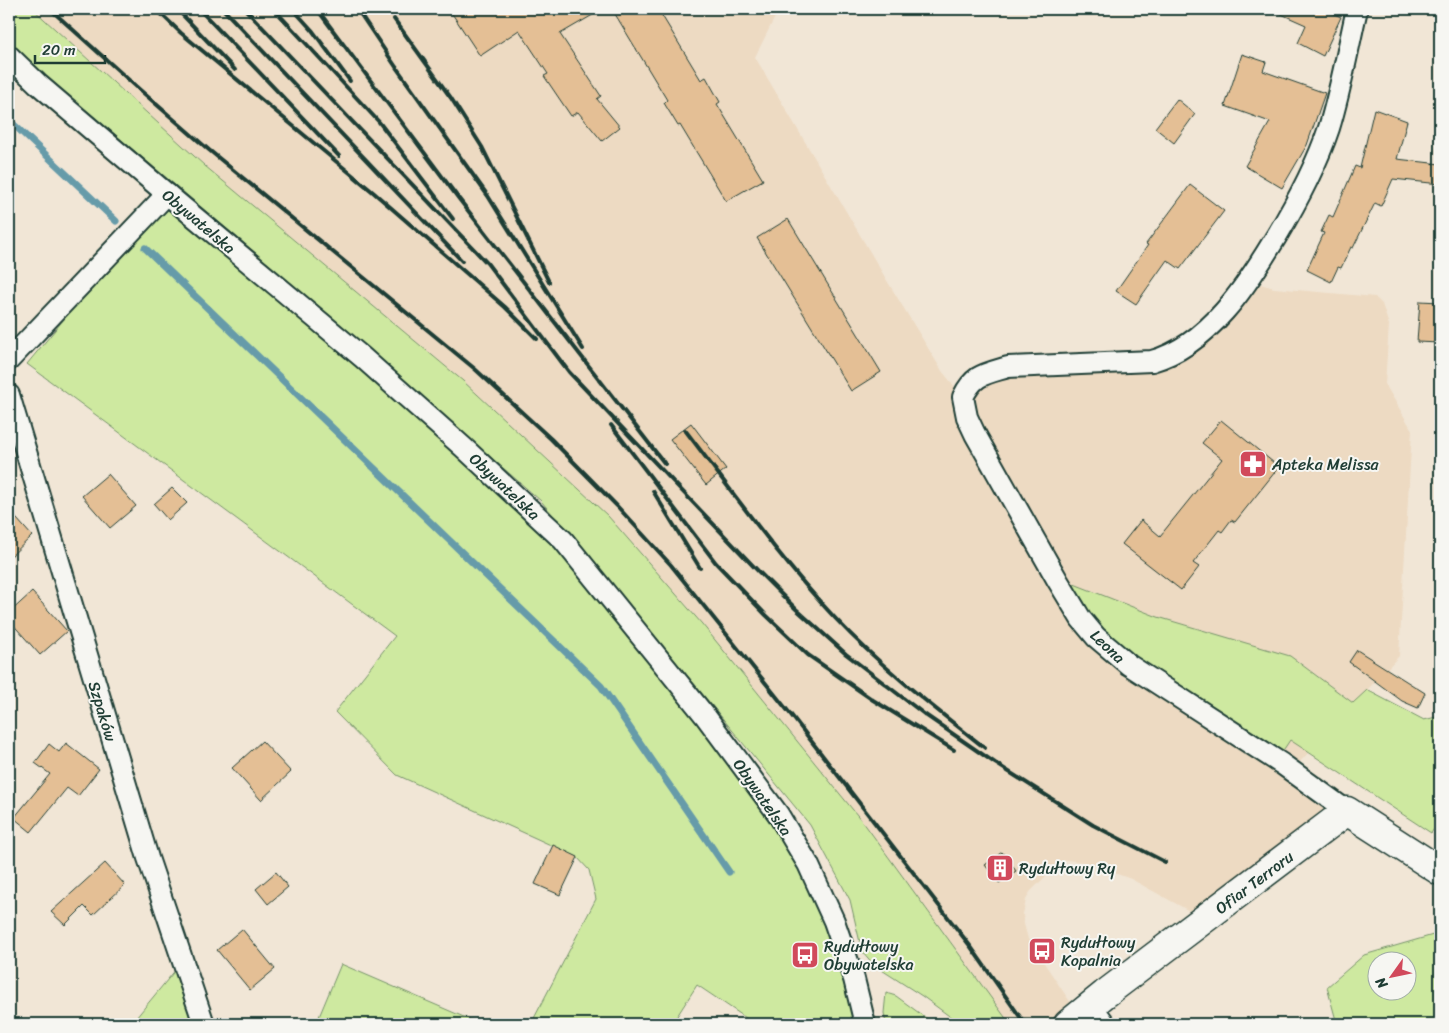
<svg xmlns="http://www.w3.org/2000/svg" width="1449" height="1033" font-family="Sriracha,sans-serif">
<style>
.built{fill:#eddac2}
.green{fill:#cee9a0;stroke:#76936a;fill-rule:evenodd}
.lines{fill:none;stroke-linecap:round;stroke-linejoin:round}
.stream{stroke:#669ba9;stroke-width:7}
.building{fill:#e4bf95;stroke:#1f3d34}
.street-casing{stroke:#1f3d34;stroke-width:24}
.secondary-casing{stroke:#1f3d34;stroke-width:31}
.street{stroke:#f6f6f2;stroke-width:20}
.secondary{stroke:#f6f6f2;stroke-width:28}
.rail{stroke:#1f3d34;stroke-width:4}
.labels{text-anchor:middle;stroke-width:4;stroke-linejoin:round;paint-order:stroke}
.street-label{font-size:16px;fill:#1f3d34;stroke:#f6f6f2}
.poi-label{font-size:16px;fill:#1f3d34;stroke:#f6f6f2;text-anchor:start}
</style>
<rect width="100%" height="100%" fill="#f1e6d6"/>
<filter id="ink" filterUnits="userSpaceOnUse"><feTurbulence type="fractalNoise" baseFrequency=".02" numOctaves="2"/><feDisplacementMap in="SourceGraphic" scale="10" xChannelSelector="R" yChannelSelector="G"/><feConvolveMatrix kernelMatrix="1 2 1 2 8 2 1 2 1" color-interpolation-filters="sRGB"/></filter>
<g filter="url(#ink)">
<!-- built -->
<polygon class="built" points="33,9 779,9 755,57 886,279 942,371 963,397 974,380 1152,361 1257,283 1274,288 1375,297 1382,304 1389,325 1385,384 1412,430 1399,656 1296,766 1347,811 1204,919 1131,879 1084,862 1066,860 1056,866 1030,892 1026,900 1023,914 1024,924 1028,939 1085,1024 1010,1024 866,826 702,624 608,516 463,381 205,166"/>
<!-- green -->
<g class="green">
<polygon points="9,9 33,9 205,166 463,381 608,516 702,624 866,826 1010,1024 960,1024 922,996 874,965 862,951 850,900 810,825 646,625 541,501 258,255 9,45"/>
<polygon points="167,194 563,540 778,814 863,1013 851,1024 755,1024 697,985 672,1024 531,1024 596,899 589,870 577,857 397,775 335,712 395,636 27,364"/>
<polygon points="1069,582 1158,617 1290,656 1353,703 1367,690 1424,720 1440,716 1440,821 1431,833 1290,740 1282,752 1141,662 1097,627"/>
<path d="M1440,933v91h-103l-10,-37 37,-32zM1406,960v30h-30v-30z"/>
<polygon points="182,962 204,1024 131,1024"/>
<polygon points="341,964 480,1024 316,1024"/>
<polygon points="886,993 896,996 934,1024 886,1024 884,1013"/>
</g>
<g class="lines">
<!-- stream -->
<g class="stream">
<polyline points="9,120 116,221"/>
<polyline points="145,248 601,686 729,872"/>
</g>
</g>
<!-- building -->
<g class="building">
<polygon points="449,9 603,9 560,34 601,96 597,99 620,127 602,141 578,112 571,116 544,76 548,74 519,30 480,56"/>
<polygon points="612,9 658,9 701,80 706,77 720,102 717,104 763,180 726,201 680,125 678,126 664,103 667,100"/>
<polygon points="1270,9 1323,9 1341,17 1323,56 1298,43 1306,25"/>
<polygon points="1242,54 1266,62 1263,71 1325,93 1307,145 1282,188 1245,166 1270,122 1225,106"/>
<polygon points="1177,99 1195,114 1174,143 1155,128"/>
<polygon points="1374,109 1407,121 1397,159 1440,164 1440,184 1393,179 1381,206 1375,203 1353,248 1351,247 1341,268 1338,267 1331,282 1307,270 1324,233 1321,232 1329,215 1333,217 1355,166 1360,168"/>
<polygon points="1190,185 1224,211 1180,269 1167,260 1136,304 1116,291 1148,245 1146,244"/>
<polygon points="788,219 881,372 851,391 757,238"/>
<polygon points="1420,301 1440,302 1440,343 1417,342"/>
<polygon points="1221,420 1279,467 1235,522 1231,520 1222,532 1219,530 1193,563 1199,567 1181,590 1122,544 1141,520 1160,536 1222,459 1202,443"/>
<polygon points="691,423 726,469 706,485 670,439"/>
<polygon points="108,474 136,506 110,528 82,496"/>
<polygon points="172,488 187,503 168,520 154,504"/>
<polygon points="9,510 32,536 9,558"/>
<polygon points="32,592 67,631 40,655 9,620 9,613"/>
<polygon points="1357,650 1425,693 1418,708 1402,701 1349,662"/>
<polygon points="262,741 291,772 261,800 232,768"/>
<polygon points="66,743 99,769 78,796 67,788 31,832 14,818 50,774 35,763 49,744 59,752"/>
<polygon points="553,845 578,857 560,895 535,884"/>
<polygon points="1002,852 1016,871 999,883 985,865"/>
<polygon points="105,863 125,885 93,915 84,906 65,925 51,912"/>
<polygon points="276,872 288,887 268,904 256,889"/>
<polygon points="242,929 275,969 250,990 217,950"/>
</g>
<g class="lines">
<!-- street casing -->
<g class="street-casing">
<g id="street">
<polyline points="9,56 38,84 167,194 362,357 463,447 563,540 706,717 778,814 808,864 834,921 854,979 865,1024"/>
<polyline points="9,360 167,194"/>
<polyline points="9,395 148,858 204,1024"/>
<path d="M1347,811l-65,-47 -153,-99 -33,-28 -15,-18 -23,-38 -83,-147 -8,-17 -4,-20c11,-23 22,-23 45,-30l144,-6c57,-16 95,-76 124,-124 21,-35 40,-70 53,-109 12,-39 19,-80 28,-119"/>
<polyline points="1091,1005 1105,1024"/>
</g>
</g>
<!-- secondary casing -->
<g class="secondary-casing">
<polyline id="secondary" points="1068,1024 1105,994 1347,811 1440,871"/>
</g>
<!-- street -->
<use href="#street" class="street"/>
<!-- secondary -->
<use href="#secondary" class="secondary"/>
<!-- rail -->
<g class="rail">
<polyline points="50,9 140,90 209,150 475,369 551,439 617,506 671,565 788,711 971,947 1025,1024"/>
<polyline points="156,9 181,33 373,192 505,307 537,339"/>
<polyline points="177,9 235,70"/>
<polyline points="199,9 339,156"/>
<polyline points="223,9 462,261"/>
<polyline points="245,9 487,263 569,372 759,572 796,609 846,654 924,714 995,763 1093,825 1165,862"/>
<polyline points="274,9 379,122 453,219"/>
<polyline points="293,9 312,30 350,81"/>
<polyline points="317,9 459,199 665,464"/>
<polyline points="357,9 396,67 488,196 583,349"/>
<polyline points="394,19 451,98 482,147 549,282"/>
<polyline points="611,425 716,563 766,615 808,655 873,700 954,750"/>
<path d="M685,430c49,64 95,129 150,188 45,48 98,89 150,130"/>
<polyline points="653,491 700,568"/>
</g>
</g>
</g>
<!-- icons -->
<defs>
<g id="pharmacy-square" transform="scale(1.4375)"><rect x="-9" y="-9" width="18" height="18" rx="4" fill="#d1495b" stroke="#f6f6f2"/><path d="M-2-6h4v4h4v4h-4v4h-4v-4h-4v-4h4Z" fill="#fff"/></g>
<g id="building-square" transform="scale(1.4375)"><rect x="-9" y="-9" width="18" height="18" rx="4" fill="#d1495b" stroke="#f6f6f2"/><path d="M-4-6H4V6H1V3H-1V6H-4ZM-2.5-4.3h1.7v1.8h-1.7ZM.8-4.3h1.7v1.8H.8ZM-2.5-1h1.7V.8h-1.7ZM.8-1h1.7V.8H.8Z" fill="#fff"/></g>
<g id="bus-square" transform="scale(1.4375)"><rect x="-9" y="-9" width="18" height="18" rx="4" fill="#d1495b" stroke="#f6f6f2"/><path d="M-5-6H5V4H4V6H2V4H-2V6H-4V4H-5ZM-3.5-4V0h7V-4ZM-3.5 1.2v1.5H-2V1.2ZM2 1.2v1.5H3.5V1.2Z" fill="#fff"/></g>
</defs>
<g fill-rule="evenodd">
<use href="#pharmacy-square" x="1253" y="464"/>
<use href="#building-square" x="1000" y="868"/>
<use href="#bus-square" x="1042" y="951"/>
<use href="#bus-square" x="805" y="955"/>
</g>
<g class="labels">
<!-- street labels -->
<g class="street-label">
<text transform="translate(199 221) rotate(40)" y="6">Obywatelska</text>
<text transform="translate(505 486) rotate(43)" y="6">Obywatelska</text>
<text transform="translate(1108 646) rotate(43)" y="6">Leona</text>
<text transform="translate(103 711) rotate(73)" y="6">Szpaków</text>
<text transform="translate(763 797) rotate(55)" y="6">Obywatelska</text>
<text transform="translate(1254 882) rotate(-37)" y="6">Ofiar Terroru</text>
</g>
<!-- poi labels -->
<g class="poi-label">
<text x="1272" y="470">Apteka Melissa</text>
<text x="1019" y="874">Rydułtowy Ry</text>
<text x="1061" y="948">Rydułtowy<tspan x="1061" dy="18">Kopalnia</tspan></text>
<text x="824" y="952">Rydułtowy<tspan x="824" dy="18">Obywatelska</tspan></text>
</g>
</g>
<!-- margin -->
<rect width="1449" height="1033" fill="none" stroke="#f6f6f2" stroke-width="30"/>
<rect x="15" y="15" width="1419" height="1003" fill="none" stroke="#1f3d34" stroke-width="2" filter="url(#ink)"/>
<!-- north arrow -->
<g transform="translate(1392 976) rotate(237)"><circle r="24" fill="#f6f6f2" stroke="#a0aca6"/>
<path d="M0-4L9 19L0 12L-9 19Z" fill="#d1495b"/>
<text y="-8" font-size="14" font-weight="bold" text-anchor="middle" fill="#1f3d34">N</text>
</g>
<!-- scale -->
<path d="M35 55v8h70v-8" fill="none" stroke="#1f3d34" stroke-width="2.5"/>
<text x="42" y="55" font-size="15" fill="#1f3d34" stroke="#f6f6f2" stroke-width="4" paint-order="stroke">20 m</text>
</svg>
